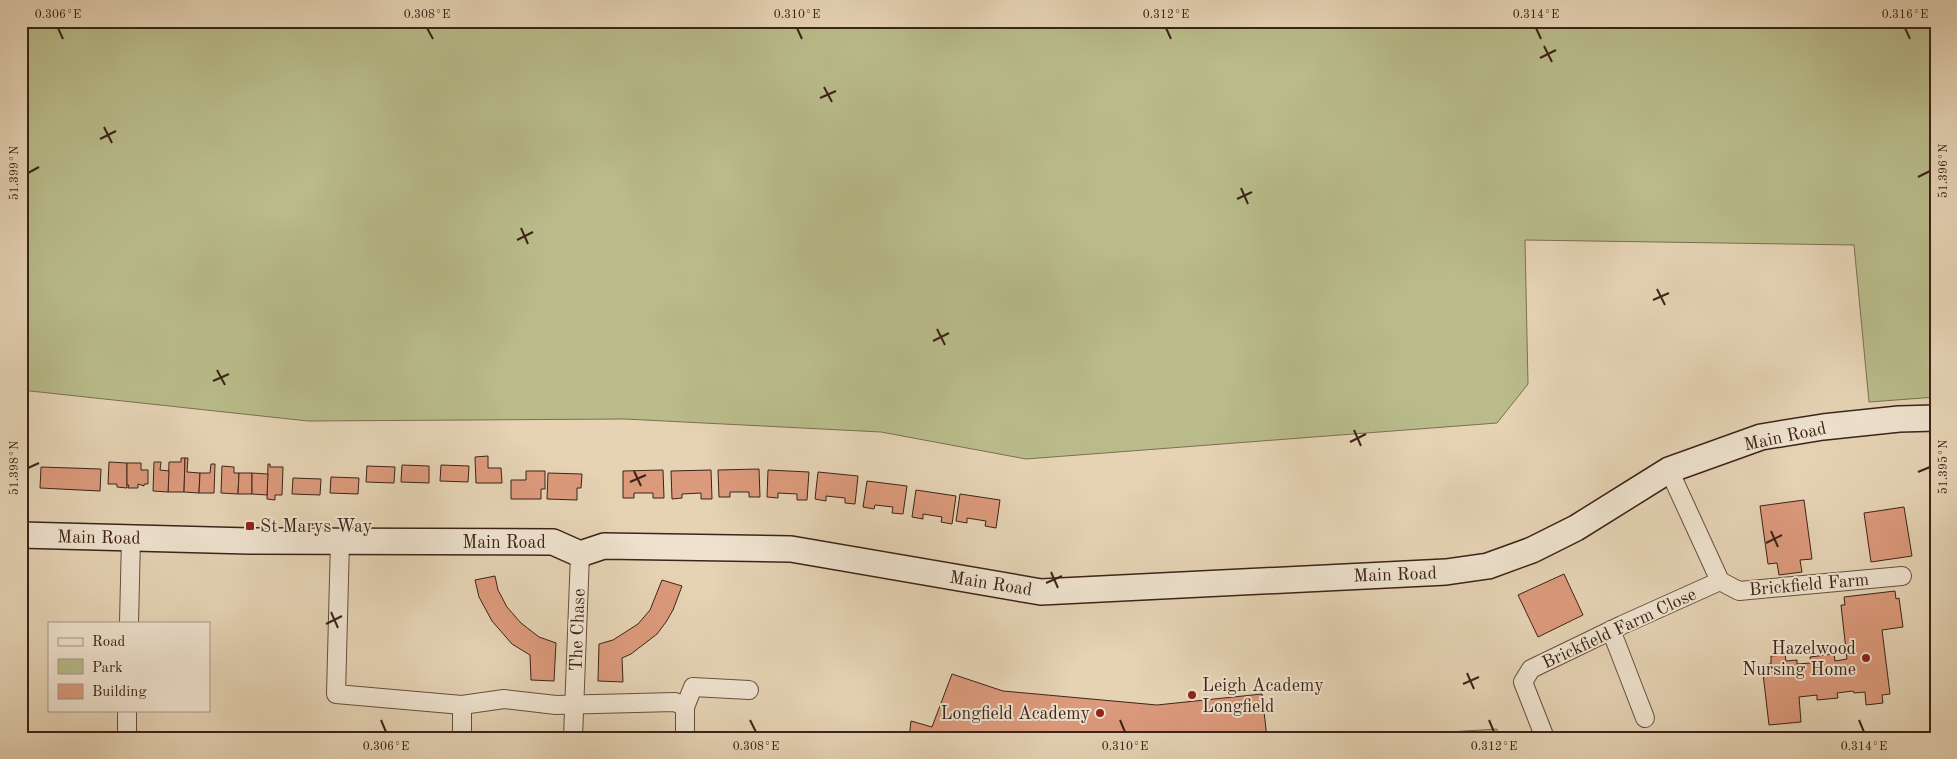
<svg xmlns="http://www.w3.org/2000/svg" width="1957" height="759" font-family="'Old Standard TT',serif">
<style>
.green{fill:#b9bb8a;stroke:#7b6f51}
.building{fill:#dc9a7c;stroke:#3d2318}
.lines{fill:none;stroke-linecap:round;stroke-linejoin:round}
.street-casing{stroke:#674f3f;stroke-width:20}
.secondary-casing{stroke:#3d2318;stroke-width:28}
.street{stroke:#eee2ce;stroke-width:18}
.secondary{stroke:#eee2ce;stroke-width:25}
.ticks{fill:none;stroke:#3d2318;stroke-width:2}
.poi-dot{fill:#8f2418;stroke:#eee2ce;stroke-width:2}
.labels{text-anchor:middle;stroke-width:4;stroke-linejoin:round;paint-order:stroke}
.street-label{font-size:18px;fill:#3d2318;stroke:#eee2ce}
.poi-label{font-size:18px;fill:#3d2318;stroke:#eee2ce;text-anchor:start}
.neatline{fill:none;stroke:#3d2318;stroke-width:2}
.ticks-label{font-size:12px;text-anchor:middle;fill:#3d2318}
</style>
<rect width="100%" height="100%" fill="#e5d3b4"/>
<filter id="stains"><feTurbulence type="fractalNoise" baseFrequency=".004" numOctaves="4"/><feColorMatrix values="0 0 0 0 .2 0 0 0 0 .09 0 0 0 0 .02 0 0 0 .5 -.17"/></filter>
<radialGradient id="worn" r=".72"><stop offset=".6" stop-color="#630" stop-opacity="0"/><stop offset="1" stop-color="#630" stop-opacity=".3"/></radialGradient>
<!-- green -->
<g class="green">
<polygon points="21,21 1936,21 1936,397 1869,402 1854,245 1525,240 1528,384 1497,423 1026,459 881,432 625,419 308,421 21,390"/>
<polygon points="1497,729 1498,738 1416,738 1416,734"/>
</g>
<!-- building -->
<g class="building">
<polygon points="488,456 488,468 501,468 502,483 476,483 475,457"/>
<polygon points="181,458 185,458 184,492 168,492 169,462 181,462"/>
<polygon points="185,458 188,458 187,472 200,473 199,493 184,492"/>
<polygon points="109,462 127,463 127,488 117,487 117,484 108,484"/>
<polygon points="154,462 161,462 160,470 169,471 168,492 153,491"/>
<polygon points="127,463 141,463 141,470 148,470 148,484 144,484 144,486 138,484 138,488 128,488 129,485 127,485"/>
<polygon points="211,464 215,464 214,493 199,493 200,473 210,473"/>
<polygon points="268,464 270,464 270,467 283,467 282,495 275,495 275,500 267,499"/>
<polygon points="402,465 429,466 429,483 401,482"/>
<polygon points="441,465 469,466 468,482 440,481"/>
<polygon points="222,466 234,467 234,473 239,473 238,494 221,493"/>
<polygon points="367,466 395,467 394,483 366,482"/>
<polygon points="41,467 101,469 100,491 40,488"/>
<polygon points="759,469 760,497 749,497 749,492 730,492 730,497 719,497 718,470"/>
<polygon points="663,470 664,498 653,498 653,493 634,493 634,498 623,498 623,471"/>
<polygon points="711,470 712,499 701,499 701,493 682,494 682,498 672,499 671,471"/>
<polygon points="768,470 809,472 807,500 797,500 797,494 778,493 778,498 767,497"/>
<polygon points="526,471 545,471 545,489 541,489 541,499 511,499 511,480 526,480"/>
<polygon points="818,472 858,476 855,504 845,503 845,498 826,496 826,501 815,499"/>
<polygon points="239,473 252,473 252,494 238,494"/>
<polygon points="252,473 268,474 267,495 252,494"/>
<polygon points="548,473 582,474 581,488 577,488 577,500 547,499"/>
<polygon points="331,477 359,478 358,494 330,493"/>
<polygon points="293,478 321,479 320,495 292,494"/>
<polygon points="21,481 25,482 24,504 21,504"/>
<polygon points="867,481 907,486 903,514 892,513 893,507 875,505 874,509 863,507"/>
<polygon points="916,490 956,496 952,524 941,522 942,517 923,514 923,519 912,517"/>
<polygon points="960,494 1000,500 996,528 985,526 986,521 967,518 967,523 956,521"/>
<polygon points="1804,500 1812,559 1800,560 1802,572 1779,575 1777,563 1768,564 1760,506"/>
<polygon points="1904,507 1912,556 1871,562 1864,513"/>
<polygon points="1564,574 1583,615 1538,637 1518,595"/>
<polygon points="495,576 498,590 507,607 521,623 539,637 556,643 554,681 531,680 530,655 512,644 492,621 479,597 475,580"/>
<polygon points="662,580 682,586 673,610 666,622 657,634 631,654 622,658 623,682 598,681 599,644 613,640 638,624 650,610"/>
<polygon points="1895,591 1896,599 1899,598 1903,627 1882,630 1890,694 1882,695 1883,703 1866,705 1865,692 1854,693 1853,691 1837,693 1838,698 1817,700 1817,695 1799,697 1801,722 1769,725 1762,665 1771,664 1771,656 1785,655 1786,661 1797,660 1797,664 1811,663 1810,657 1834,654 1835,661 1847,659 1841,605 1845,605 1844,597"/>
<polygon points="952,674 1003,691 1157,705 1262,694 1267,738 909,738 911,721 932,727"/>
</g>
<g class="lines">
<!-- street casing -->
<g class="street-casing">
<g id="street">
<polyline points="1669,470 1720,581 1739,591 1902,576"/>
<polyline points="340,541 336,694 462,705 504,699 556,705 675,702 685,707 685,738"/>
<polyline points="129,623 131,538"/>
<polyline points="1611,630 1645,718"/>
<polyline points="685,707 693,687 749,690"/>
<polyline points="127,738 127,710"/>
<polyline points="462,738 462,705"/>
<polyline points="573,738 580,554"/>
<polyline points="1545,738 1523,682 1531,669 1622,625 1720,581"/>
</g>
</g>
<!-- secondary casing -->
<g class="secondary-casing">
<polyline id="secondary" points="21,535 249,541 553,542 580,554 604,546 791,549 1041,592 1446,572 1488,566 1532,550 1576,528 1669,470 1761,437 1823,427 1899,419 1936,418"/>
</g>
<!-- street -->
<use href="#street" class="street"/>
<!-- secondary -->
<use href="#secondary" class="secondary"/>
</g>
<!-- ticks -->
<path class="ticks" d="M58,28l5,11M427,28l6,11M797,28l5,11M1166,28l5,11M1536,28l5,11M1905,28l5,11M1544,46l8,16M1540,58l16,-8M824,87l8,15M820,98l16,-7M104,127l8,16M100,139l16,-8M28,173l11,-6M1918,177l12,-6M1241,188l7,16M1237,199l15,-7M521,228l7,16M517,240l16,-8M1657,289l8,16M1653,300l16,-7M937,329l8,16M933,341l16,-8M217,370l8,15M213,381l16,-7M1354,430l7,16M1350,442l16,-8M28,468l11,-5M634,471l7,15M1918,472l12,-5M630,482l16,-7M1771,531l7,16M1766,543l16,-8M1051,572l7,16M1046,583l16,-7M331,612l7,16M326,624l16,-8M1467,673l7,16M1463,684l16,-7M381,720l5,12M750,720l6,12M1120,720l5,12M1489,720l5,12M1859,720l5,12"/>
<!-- markers -->
<g class="poi-dot">
<rect x="245" y="521" width="10" height="10" rx="2.5"/>
<circle cx="1866" cy="658" r="5"/>
<circle cx="1192" cy="695" r="5"/>
<circle cx="1100" cy="713" r="5"/>
</g>
<g class="labels">
<!-- street labels -->
<g class="street-label">
<text transform="translate(1785 436) rotate(-12)" y="6">Main Road</text>
<text transform="translate(99 537) rotate(1)" y="6">Main Road</text>
<text x="504" y="548">Main Road</text>
<text transform="translate(1395 574) rotate(-2)" y="6">Main Road</text>
<text transform="translate(991 583) rotate(9)" y="6">Main Road</text>
<text transform="translate(1809 584) rotate(-5)" y="6">Brickfield Farm</text>
<text transform="translate(1619 628) rotate(-25)" y="6">Brickfield Farm Close</text>
<text transform="translate(577 630) rotate(-88)" y="6">The Chase</text>
</g>
<!-- poi labels -->
<g class="poi-label">
<text x="260" y="532">St Marys Way</text>
<text x="1856" y="654" text-anchor="end">Hazelwood<tspan x="1856" dy="21">Nursing Home</tspan></text>
<text x="1202" y="691">Leigh Academy<tspan x="1202" dy="21">Longfield</tspan></text>
<text x="1090" y="719" text-anchor="end">Longfield Academy</text>
</g>
</g>
<!-- margin -->
<rect width="1957" height="759" fill="none" stroke="#e5d3b4" stroke-width="55"/>
<!-- legend -->
<rect x="48" y="622" width="162" height="90" fill="#eee2ce" stroke="#a79685"/>
<rect x="58" y="638" width="25" height="8" fill="#eee2ce" stroke="#a79685"/>
<text x="92" y="646" font-size="15" fill="#3d2318">Road</text>
<rect x="58" y="659" width="25" height="15" fill="#b9bb8a" stroke="#a79685"/>
<text x="92" y="672" font-size="15" fill="#3d2318">Park</text>
<rect x="58" y="684" width="25" height="15" fill="#dc9a7c" stroke="#a79685"/>
<text x="92" y="696" font-size="15" fill="#3d2318">Building</text>
<rect x="28" y="28" width="1902" height="704" class="neatline"/>
<g class="ticks-label">
<text x="58" y="18">0.306°E</text>
<text x="427" y="18">0.308°E</text>
<text x="797" y="18">0.310°E</text>
<text x="1166" y="18">0.312°E</text>
<text x="1536" y="18">0.314°E</text>
<text x="1905" y="18">0.316°E</text>
<text transform="translate(1943 171) rotate(-90)" y="4">51.396°N</text>
<text transform="translate(14 173) rotate(-90)" y="4">51.399°N</text>
<text transform="translate(1943 467) rotate(-90)" y="4">51.395°N</text>
<text transform="translate(14 468) rotate(-90)" y="4">51.398°N</text>
<text x="386" y="750">0.306°E</text>
<text x="756" y="750">0.308°E</text>
<text x="1125" y="750">0.310°E</text>
<text x="1494" y="750">0.312°E</text>
<text x="1864" y="750">0.314°E</text>
</g>
<rect width="100%" height="100%" filter="url(#stains)"/>
<rect width="100%" height="100%" fill="url(#worn)"/>
</svg>
